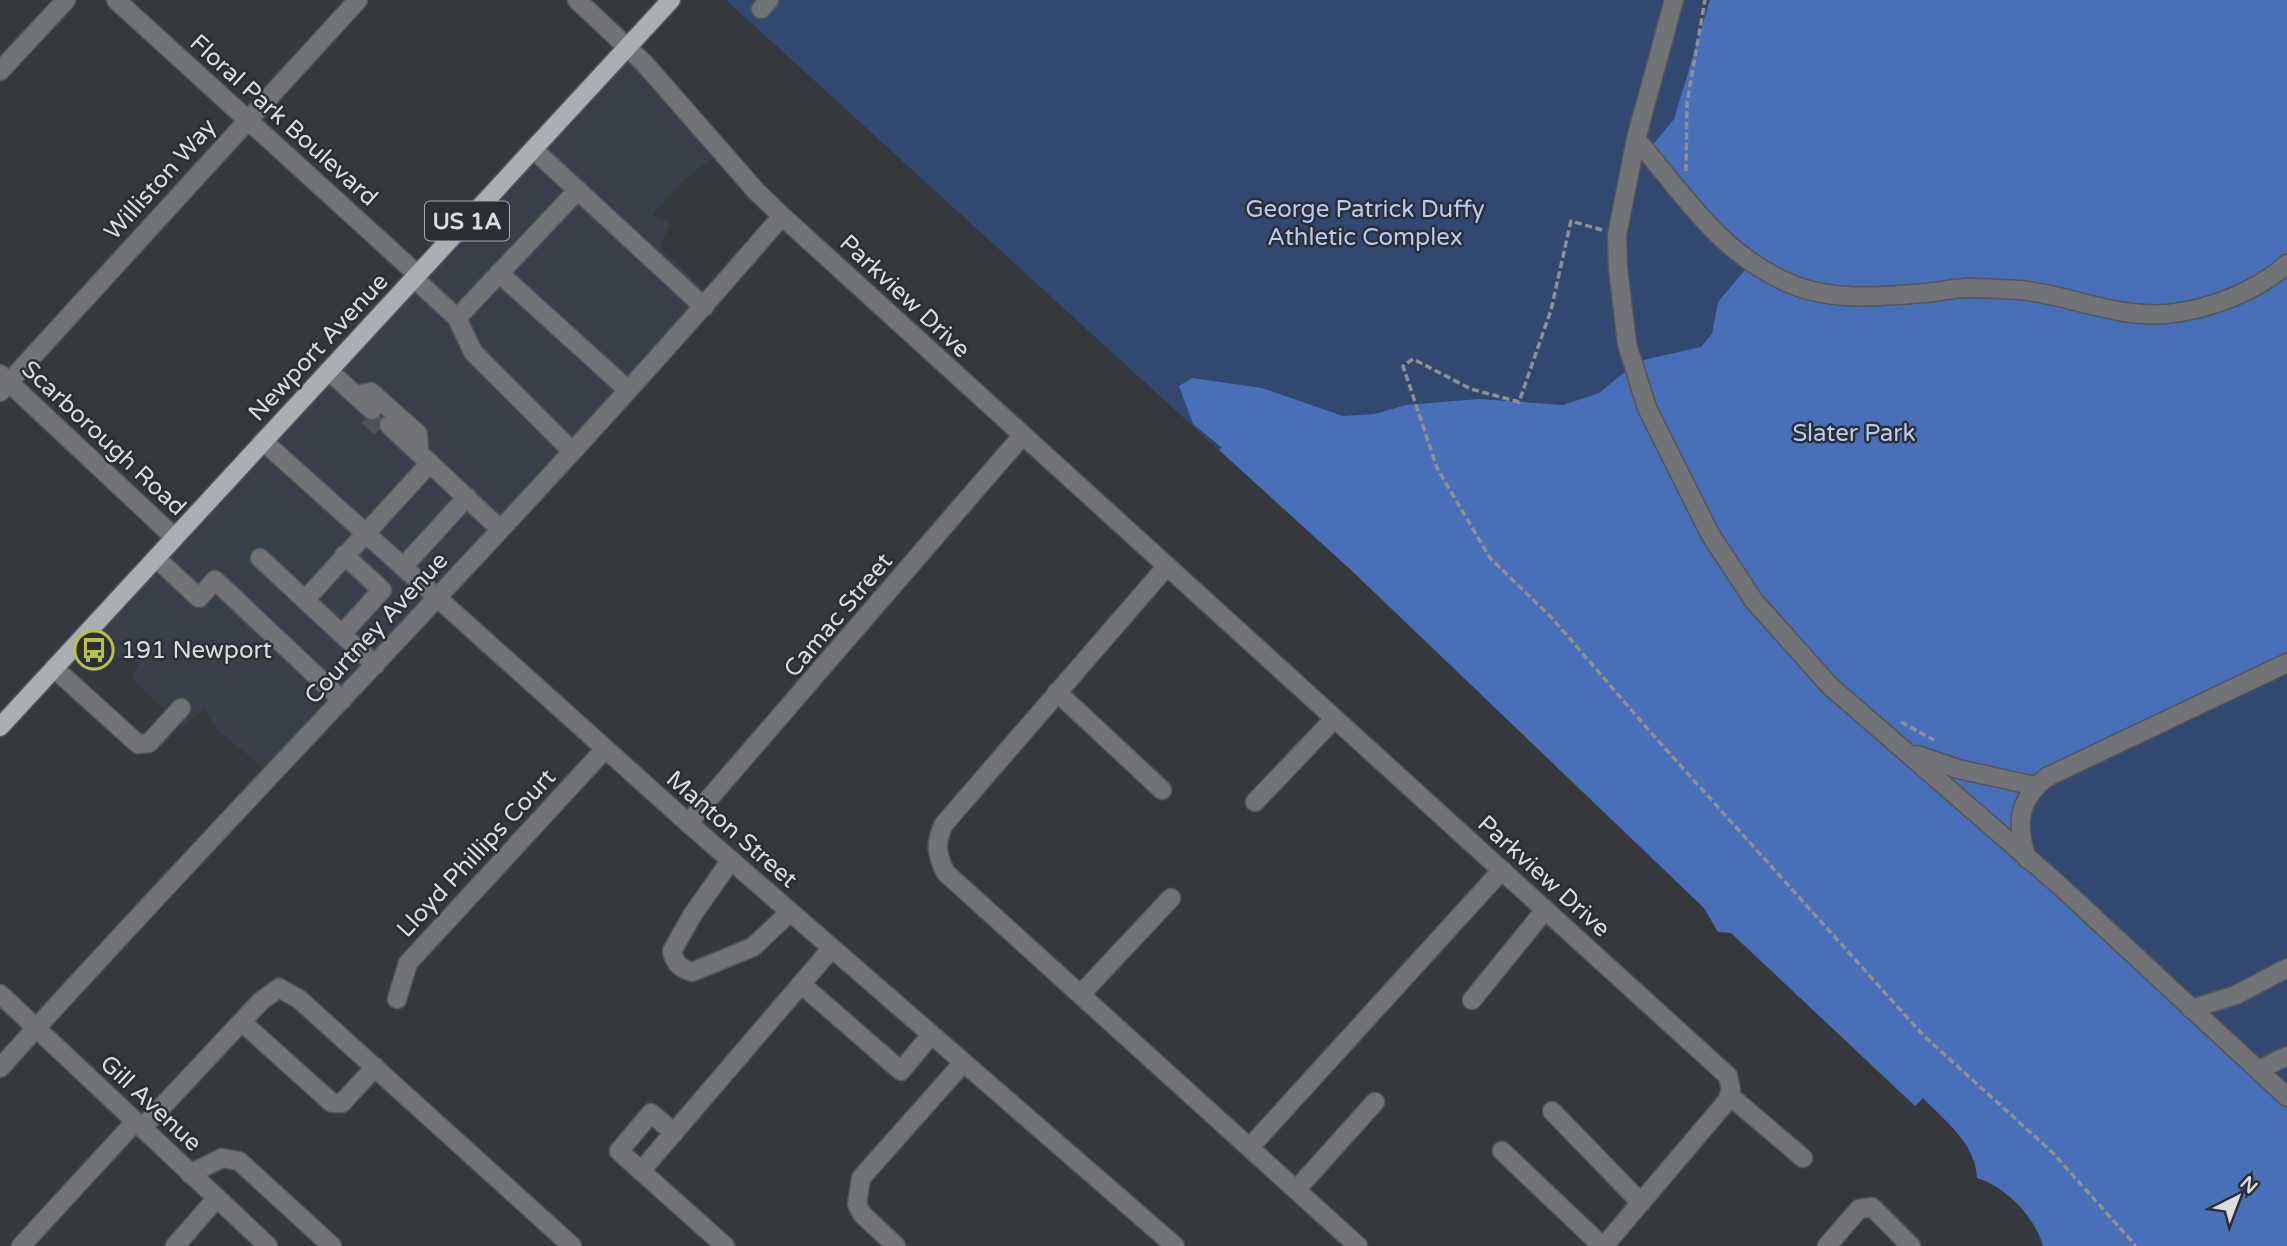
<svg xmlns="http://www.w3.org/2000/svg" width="2287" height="1246" font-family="'Varela Round',sans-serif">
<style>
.built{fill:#393f4a}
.green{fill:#324871}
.forest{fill:#496fb8}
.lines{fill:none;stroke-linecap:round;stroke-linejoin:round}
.minor-tunnel{stroke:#4e5155;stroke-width:18;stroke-dasharray:18 9;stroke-linecap:butt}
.minor-casing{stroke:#53565a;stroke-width:21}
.major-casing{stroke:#53565a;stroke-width:21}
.path{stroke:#8e9094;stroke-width:3.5;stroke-dasharray:7 3.5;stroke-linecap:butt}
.minor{stroke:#727376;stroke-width:18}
.major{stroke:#abaeb3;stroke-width:18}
.labels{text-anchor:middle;stroke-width:5;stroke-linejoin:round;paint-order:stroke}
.shield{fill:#2b2e33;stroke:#a6a8ac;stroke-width:2}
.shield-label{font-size:23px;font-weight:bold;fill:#dbdde0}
.street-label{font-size:24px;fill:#dbdde0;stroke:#2b2e33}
.park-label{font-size:24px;fill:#b6ccf5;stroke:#2b2e33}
.poi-label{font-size:24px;fill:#dbdde0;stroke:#2b2e33;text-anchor:start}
</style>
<rect width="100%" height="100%" fill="#35383d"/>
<!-- built -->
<polygon class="built" points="625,52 715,157 686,178 652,214 671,224 660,245 664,252 712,296 273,776 217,730 204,709 182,727 132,679 138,665 133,655 116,659 89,633"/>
<!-- green -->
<polygon class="green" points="726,0 2287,0 2287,1246 1945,1099 1190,414 1193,424 1222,449 1219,450"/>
<!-- forest -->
<path class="forest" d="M1710,0h577v671l-256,119 -11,65 267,253v138h-244c-8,-29 -37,-59 -66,-68 -1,-34 -32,-57 -54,-80l-8,8 -184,-173 -13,-1 -14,-24 -352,-337 -133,-121 3,-2 -29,-24 -14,-38 13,-8 70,10 81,28 32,-2 31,-9 73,-6 84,6 36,-12 27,-22 4,-8 71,-16 11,-13 6,-32 32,-38 -103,-112 27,-33z"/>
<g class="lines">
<!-- minor-tunnel -->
<polyline class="minor-tunnel" points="367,416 384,431"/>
<!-- minor casing -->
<g class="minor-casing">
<g id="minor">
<polyline points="116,0 418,275"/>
<polyline points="577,0 644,63 756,191 782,216 1728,1076 1731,1091 1727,1101 1604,1246"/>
<polyline points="1674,0 1636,139 1617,235 1618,268 1627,344 1647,408 1710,534 1754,601 1830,686 2059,885 2287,1097"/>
<polyline points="761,9 769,0"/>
<polyline points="0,71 66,0"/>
<path d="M1636,139c47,54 80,110 148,142 44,21 93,16 140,12 15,-1 29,-5 43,-5 17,0 35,1 53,2 50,5 95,28 146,24 42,-4 90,-22 121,-50"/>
<polyline points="533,149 704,307"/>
<polyline points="499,273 628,390"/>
<polyline points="415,279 457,318 473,352 572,451"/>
<polyline points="457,318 578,190"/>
<polyline points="329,371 372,410"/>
<polyline points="0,374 174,537"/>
<polyline points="0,392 358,0"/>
<polyline points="355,395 371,392 418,434 419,453"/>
<polyline points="389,425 500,529"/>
<polyline points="263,441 688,823 1175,1246"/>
<polyline points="156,558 199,598 215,580 342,700"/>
<polyline points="260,558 375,665"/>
<path d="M1167,566l-223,258c-9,19 -8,30 2,49l412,373"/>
<polyline points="403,567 467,497"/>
<polyline points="305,600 430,463"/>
<polyline points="342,634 382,590 344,555"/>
<polyline points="54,668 138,744 149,743 181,708"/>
<polyline points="1057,692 1162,790"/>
<polyline points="1917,755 1958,769 2035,786"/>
<polyline points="1255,802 1334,719"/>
<polyline points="688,823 1022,436"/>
<path d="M2027,859c-11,-34 -10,-59 20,-82l240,-114"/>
<path d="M731,860l-38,54 -21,37c3,13 8,17 20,21l61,-25 37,-35"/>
<polyline points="801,984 901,1071 931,1035"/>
<polyline points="0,994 268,1246"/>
<polyline points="1081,994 1171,898"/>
<polyline points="397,999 408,963 605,749"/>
<polyline points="1472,1000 1545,910"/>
<polyline points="2191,1009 2236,995 2287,968"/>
<polyline points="242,1022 332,1103 342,1103 375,1067"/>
<path d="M0,1068c258,-286 531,-560 782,-852"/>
<polyline points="2258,1070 2287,1056"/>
<polyline points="1729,1095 1803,1158"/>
<polyline points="1552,1111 1641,1203"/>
<polyline points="142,1128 261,1001 279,988 299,999 572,1246"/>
<polyline points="1250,1147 1502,870"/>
<polyline points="1502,1151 1602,1246"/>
<polyline points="641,1171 619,1151 651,1113 674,1133"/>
<polyline points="190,1174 222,1158 239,1161 332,1246"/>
<polyline points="1296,1190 1375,1102"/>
<polyline points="21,1246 135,1122"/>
<polyline points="175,1246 217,1198"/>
<polyline points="725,1246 641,1171 832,948"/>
<polyline points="896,1246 862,1214 857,1204 861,1178 963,1063"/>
<polyline points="1827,1246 1859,1209 1872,1207 1911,1246"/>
</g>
</g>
<!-- major casing -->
<g class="major-casing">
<polyline id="major" points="0,727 671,0"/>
</g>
<!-- path -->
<g class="path">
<polyline points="1686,171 1687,103 1705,0"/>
<polyline points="1602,230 1571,221 1551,310 1519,402 1471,389 1413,359 1403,366 1437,468 1490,558 1552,618 1653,735 1923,1035 2052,1152 2136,1246"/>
<polyline points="1901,722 1934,740"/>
</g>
<!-- minor -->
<use href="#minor" class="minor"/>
<!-- major -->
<use href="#major" class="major"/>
</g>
<!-- icons -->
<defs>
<g id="bus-ring" transform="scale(2.0125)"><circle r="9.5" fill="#2b2e33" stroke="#b9c046" stroke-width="1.5"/><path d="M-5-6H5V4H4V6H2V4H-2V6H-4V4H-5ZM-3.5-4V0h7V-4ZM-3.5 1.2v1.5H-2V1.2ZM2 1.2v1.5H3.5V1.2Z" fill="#b9c046"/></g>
</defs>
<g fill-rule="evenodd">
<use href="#bus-ring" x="94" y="650"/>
</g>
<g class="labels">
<!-- shield labels -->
<rect class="shield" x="425" y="201.5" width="84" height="39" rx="5"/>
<g class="shield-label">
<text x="467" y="229">US 1A</text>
</g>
<!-- street labels -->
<g class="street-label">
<text transform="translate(284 120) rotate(42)" y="8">Floral Park Boulevard</text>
<text transform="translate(160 179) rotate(-48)" y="8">Williston Way</text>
<text transform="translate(905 296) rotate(43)" y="8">Parkview Drive</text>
<text transform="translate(318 347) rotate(-47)" y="8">Newport Avenue</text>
<text transform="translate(104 438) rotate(43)" y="8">Scarborough Road</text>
<text transform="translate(838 615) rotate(-50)" y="8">Camac Street</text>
<text transform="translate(376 628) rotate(-47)" y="8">Courtney Avenue</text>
<text transform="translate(732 829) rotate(41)" y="8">Manton Street</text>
<text transform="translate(476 853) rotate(-47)" y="8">Lloyd Phillips Court</text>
<text transform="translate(1544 876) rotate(42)" y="8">Parkview Drive</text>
<text transform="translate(151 1103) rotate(43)" y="8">Gill Avenue</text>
</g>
<!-- park labels -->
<g class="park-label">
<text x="1365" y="217">George Patrick Duffy<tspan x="1365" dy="28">Athletic Complex</tspan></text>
<text x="1854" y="441">Slater Park</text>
</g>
<!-- poi labels -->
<g class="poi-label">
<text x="121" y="658">191 Newport</text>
</g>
</g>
<!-- north arrow -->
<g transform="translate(2238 1197) rotate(42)" stroke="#2b2e33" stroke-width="5" paint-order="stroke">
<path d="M0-5L12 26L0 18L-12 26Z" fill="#dbdde0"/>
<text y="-10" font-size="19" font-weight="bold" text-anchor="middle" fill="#dbdde0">N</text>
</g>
</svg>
